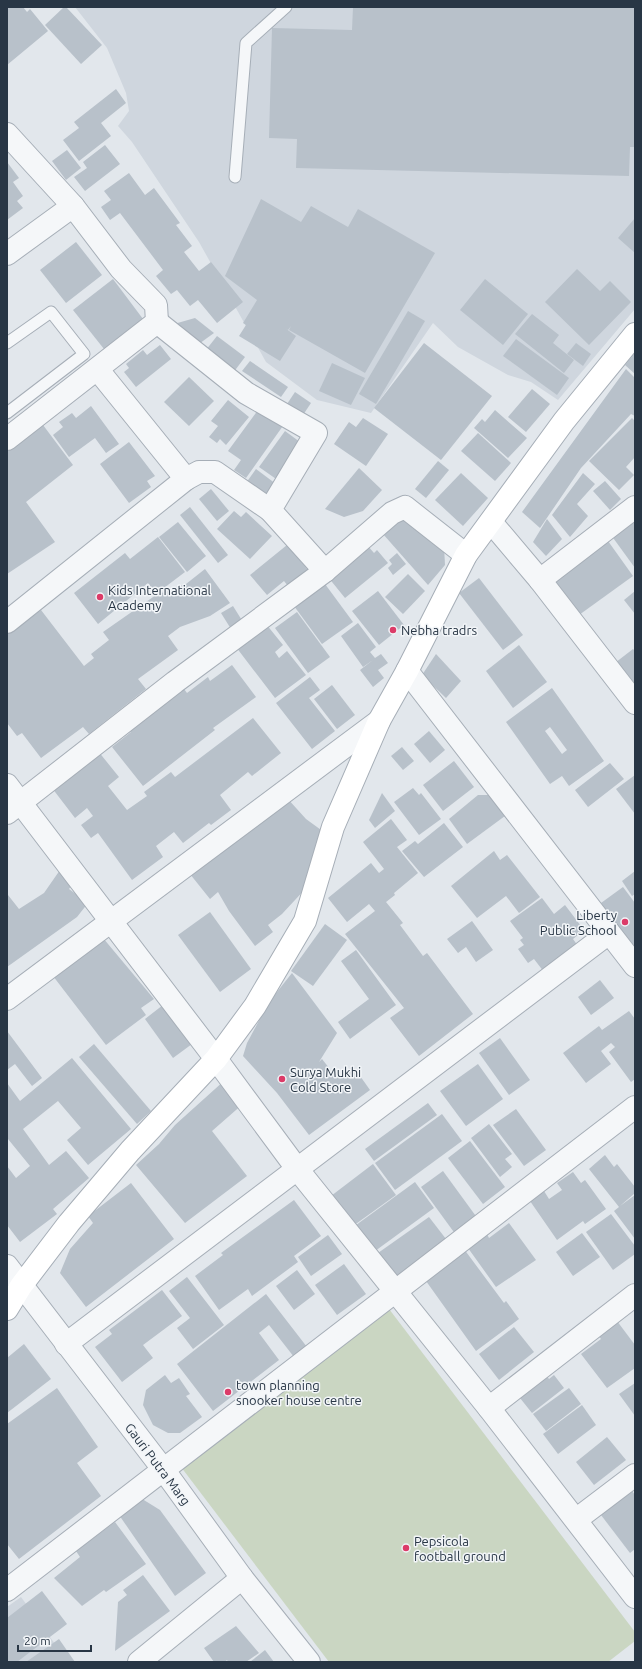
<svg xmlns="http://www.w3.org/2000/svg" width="642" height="1669" font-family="Ubuntu,sans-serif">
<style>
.built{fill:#cfd6de}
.green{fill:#cad6c2}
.building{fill:#b8c1ca;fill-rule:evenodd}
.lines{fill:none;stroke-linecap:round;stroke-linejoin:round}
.lane-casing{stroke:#a6aeb7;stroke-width:13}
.street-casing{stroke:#a6aeb7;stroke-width:24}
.secondary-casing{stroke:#a6aeb7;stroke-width:24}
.lane{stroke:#f5f7f9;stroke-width:11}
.street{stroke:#f5f7f9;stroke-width:22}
.secondary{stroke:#fff;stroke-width:22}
.poi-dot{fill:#dc3b68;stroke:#f2f5f8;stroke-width:1.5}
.labels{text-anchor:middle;stroke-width:3;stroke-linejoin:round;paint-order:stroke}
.poi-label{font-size:13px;fill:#283645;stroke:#f2f5f8;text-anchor:start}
.street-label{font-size:13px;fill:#283645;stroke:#f2f5f8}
</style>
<rect width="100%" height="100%" fill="#e2e7ec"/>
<!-- built -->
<g class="built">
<polygon points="75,7 635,7 635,309 558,400 531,382 508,375 458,347 433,323 371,413 317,400 266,362 199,242 132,142 118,126 129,111 126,93 107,48"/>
<polygon points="21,1597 68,1662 7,1662 7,1607"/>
</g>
<!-- green -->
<polygon class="green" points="386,1305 635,1632 635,1641 608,1662 329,1662 178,1463"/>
<!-- building -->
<g class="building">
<polygon points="7,7 23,7 27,12 30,9 48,31 7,65"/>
<polygon points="64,7 66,7 102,45 81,64 45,25"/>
<polygon points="353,7 635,7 635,147 630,147 629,176 296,168 297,139 269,138 272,28 352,30"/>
<polygon points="116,89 126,103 101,123 111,136 79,161 63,140 79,128 74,122"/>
<polygon points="105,145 120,164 85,191 74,177 87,168 83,162"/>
<polygon points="67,150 81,168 66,180 52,161"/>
<polygon points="7,162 19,178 13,182 23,196 17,201 23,208 7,220"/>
<polygon points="129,173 145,195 154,188 180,223 176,225 192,246 184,252 199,271 211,262 243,302 217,323 198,300 190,306 177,290 171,294 156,276 163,270 120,213 110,220 101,207 111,200 104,191"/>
<polygon points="261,199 301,222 311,206 348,227 358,209 435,253 365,373 289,330 291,326 288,330 285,328 296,336 280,361 239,336 246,325 243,323 257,300 225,276"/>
<polygon points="635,218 635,253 618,238"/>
<polygon points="76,242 102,275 66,303 40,270"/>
<polygon points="577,269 600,291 610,281 631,302 589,345 545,302"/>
<polygon points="113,279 143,319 104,349 73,310"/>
<polygon points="485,279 528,314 503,345 460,310"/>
<polygon points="408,311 425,321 376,404 359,394"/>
<polygon points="532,314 559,335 553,343 574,360 564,373 515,334"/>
<polygon points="195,318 214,333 196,346 174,324"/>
<polygon points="217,336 245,357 230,377 202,355"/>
<polygon points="516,339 569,378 557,395 503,356"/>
<polygon points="424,343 492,396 441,460 374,408"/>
<polygon points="576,343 591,354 583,366 567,354"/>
<polygon points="160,345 171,359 136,387 124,372 129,368 126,364 143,350 147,355"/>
<polygon points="635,353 635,374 625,365"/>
<polygon points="250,361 288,387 281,397 242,371"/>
<polygon points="332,363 365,378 351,405 319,391"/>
<polygon points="626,369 635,378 635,416 631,414 581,468 540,528 522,512"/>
<polygon points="189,377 214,401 189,426 164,402"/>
<polygon points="532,389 550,404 526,432 508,417"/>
<polygon points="295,392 311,403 303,415 287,404"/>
<polygon points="228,400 249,417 226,445 220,439 217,443 209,437 218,426 211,421"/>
<polygon points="91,406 119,444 106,453 95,438 69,457 53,435 63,427 59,422 72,413 76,418"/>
<polygon points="261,406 285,423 246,478 234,470 241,460 228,451"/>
<polygon points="495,410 527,438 508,458 474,428 482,419 485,422"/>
<polygon points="363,418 388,434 366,466 334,444 349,422 356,427"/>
<polygon points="632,418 635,421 635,457 626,467 634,475 619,490 589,461"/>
<polygon points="43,425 73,465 26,502 55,542 7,574 7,452"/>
<polygon points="285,431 304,445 279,481 259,467"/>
<polygon points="478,433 511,463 495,481 461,451"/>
<polygon points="129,442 155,476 147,481 151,487 129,503 100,464"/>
<polygon points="438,461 449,470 426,498 415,489"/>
<polygon points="359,468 382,490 363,511 344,517 325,509"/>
<polygon points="256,469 276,484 267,497 246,483"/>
<polygon points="461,473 488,498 463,526 435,500"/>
<polygon points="583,473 595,484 577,504 588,516 570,537 552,515"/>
<polygon points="605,481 621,499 610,510 593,491"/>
<polygon points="211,489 229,511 217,521 199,499"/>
<polygon points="190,507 228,555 218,563 180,515"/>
<polygon points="407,510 444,546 445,565 428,585 383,534"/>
<polygon points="234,511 241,517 246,512 272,536 250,559 217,529"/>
<polygon points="635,518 635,568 611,535"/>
<polygon points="547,519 562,539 546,556 533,542"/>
<polygon points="178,522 206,556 187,572 159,537"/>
<polygon points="158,537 185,572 156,594 148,583 98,624 74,593 125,553 130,559"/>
<polygon points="608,541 633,576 579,615 554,579"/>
<polygon points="287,545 308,570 288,586 284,581 267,595 250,575"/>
<polygon points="367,545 374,553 377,550 388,563 345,598 328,577"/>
<polygon points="397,553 406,564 393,575 388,568 392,564 389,560"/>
<polygon points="205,569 230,603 210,616 180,627 168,636 178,650 138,679 146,689 89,734 83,727 41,758 22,733 17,736 7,723 7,627 12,632 41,610 84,666 94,658 91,654 109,640 103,632 156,595 186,584"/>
<polygon points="408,574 425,591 403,614 385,597"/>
<polygon points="479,578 523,635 503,650 459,593"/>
<polygon points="325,584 353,622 322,644 294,606"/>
<polygon points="378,591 404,625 379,645 352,611"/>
<polygon points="635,591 635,614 624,600"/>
<polygon points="233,606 243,622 231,629 221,613"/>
<polygon points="297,612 330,657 308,673 275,628"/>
<polygon points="358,623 376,647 370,652 375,658 381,654 388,663 378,670 384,678 373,687 360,670 373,660 363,667 341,636"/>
<polygon points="266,624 283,645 275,652 279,658 287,651 306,675 275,698 236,647"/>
<polygon points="519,645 547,682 513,708 486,671"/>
<polygon points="633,649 635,651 635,697 611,666"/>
<polygon points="436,654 461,681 446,698 422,675"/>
<polygon points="232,665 256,697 213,728 215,730 143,786 112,747 131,732 129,730 184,689 187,693 208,677 210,681"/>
<polygon points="310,677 320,690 309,698 335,731 312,749 276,703"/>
<polygon points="332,685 355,715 337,729 314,699"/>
<path d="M552,688l52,73 -35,25 -7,-10 -12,8 -44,-62zM550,727l17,23 -5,4 -17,-23z"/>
<polygon points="253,718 281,753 252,776 248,772 220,795 231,810 211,825 209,823 183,843 174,832 156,846 163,857 132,880 98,833 91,838 81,825 93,816 87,808 75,818 52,788 98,751 119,777 108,786 127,810 147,796 144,792 171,772 175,777"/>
<polygon points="429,731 445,750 430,763 414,744"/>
<polygon points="402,747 414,761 403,770 391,756"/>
<polygon points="454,761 474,787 443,811 423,785"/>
<polygon points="610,763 624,779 588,807 575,790"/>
<polygon points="635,775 635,814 616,789"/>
<polygon points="413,788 419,795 421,793 441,819 419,835 394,802"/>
<polygon points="382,793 395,811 375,828 369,820"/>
<polygon points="478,795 493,795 509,813 467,844 449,819"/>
<polygon points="287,798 306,819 328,835 308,886 282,914 268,925 273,932 255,946 229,911 218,892 210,899 190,874"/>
<polygon points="391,819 407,840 397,847 418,873 394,893 395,895 386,902 403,923 400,925 423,956 427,953 473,1014 419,1056 390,1018 404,1008 345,934 375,911 369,904 347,922 328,898 371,863 379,873 384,869 363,842"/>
<polygon points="444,823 463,847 424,877 402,851 415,841 418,844"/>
<polygon points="494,851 500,860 507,855 540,897 519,913 506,896 477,918 451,886"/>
<polygon points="60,870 75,881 69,889 88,903 77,917 7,967 7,896 8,895 19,909 44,893"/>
<polygon points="635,871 635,894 632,896 622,881"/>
<polygon points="623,887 635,903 635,949 601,903"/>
<polygon points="542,898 554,914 565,905 584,930 573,939 578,946 544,972 534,959 528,963 518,949 524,945 520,940 523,938 510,921"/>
<polygon points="210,912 251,969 220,992 178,935"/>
<polygon points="472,921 493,950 476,962 466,947 458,953 447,939"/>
<polygon points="325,924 347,940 313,986 291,971"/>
<polygon points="103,938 154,999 141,1008 146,1015 106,1045 53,976"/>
<polygon points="356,950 396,1005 350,1039 338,1022 369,999 341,961"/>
<polygon points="292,973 337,1033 319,1062 322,1059 337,1078 353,1066 370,1090 309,1135 277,1093 243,1056 247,1043 269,1002"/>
<polygon points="600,980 614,998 591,1015 578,997"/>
<polygon points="163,1005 192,1044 173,1058 145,1019"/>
<polygon points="629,1011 635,1019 635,1079 631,1082 609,1052 615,1047 611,1043 601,1051 611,1064 586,1083 563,1053 599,1026 602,1030"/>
<polygon points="7,1031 42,1078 32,1086 15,1064 7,1070"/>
<polygon points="500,1038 530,1080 509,1095 479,1053"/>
<polygon points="94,1044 151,1111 137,1124 79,1057"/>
<polygon points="72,1058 131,1129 88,1165 67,1140 81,1128 58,1101 23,1129 49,1165 66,1151 89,1178 53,1209 57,1214 20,1242 7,1225 7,1166 16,1178 30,1166 8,1139 7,1140 7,1083 20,1101"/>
<polygon points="478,1064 503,1099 466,1126 440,1091"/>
<polygon points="225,1080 244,1103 212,1131 247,1176 185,1223 136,1165 159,1144 175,1125"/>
<polygon points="428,1103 437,1115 374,1161 365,1149"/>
<polygon points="516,1109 546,1150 524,1166 493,1125"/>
<polygon points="442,1114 462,1141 395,1190 375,1163"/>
<polygon points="489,1124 512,1154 505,1159 512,1167 500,1177 471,1138"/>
<polygon points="470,1141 505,1187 483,1204 448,1158"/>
<polygon points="605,1155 614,1167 617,1164 635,1187 635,1193 620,1206 635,1195 635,1239 614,1211 619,1207 589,1169"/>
<polygon points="373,1164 396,1195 353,1226 331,1196"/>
<polygon points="443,1171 478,1219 456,1235 421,1187"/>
<polygon points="573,1172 581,1183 585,1180 606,1209 585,1224 583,1221 557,1240 530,1201 544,1191 549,1199 562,1190 557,1183"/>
<polygon points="415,1182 434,1208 371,1254 352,1228"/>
<polygon points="131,1183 174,1239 86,1307 60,1273 70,1249 93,1223 88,1216"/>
<polygon points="294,1200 321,1236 294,1256 298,1262 252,1296 248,1289 219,1310 195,1276 223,1255 221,1253"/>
<polygon points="611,1214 635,1246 635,1254 613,1270 586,1232"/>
<polygon points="429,1217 446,1239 396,1277 378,1253"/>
<polygon points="509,1223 536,1260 496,1287 468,1248 487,1234 489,1238"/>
<polygon points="582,1233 600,1257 573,1276 556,1252"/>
<polygon points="328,1235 342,1254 311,1276 298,1257"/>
<polygon points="461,1245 504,1303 506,1301 519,1319 476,1351 421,1274"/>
<polygon points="344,1264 366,1294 337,1315 315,1285"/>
<polygon points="297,1270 315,1294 294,1310 276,1286"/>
<polygon points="187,1277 224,1325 193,1349 177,1328 190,1318 169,1291"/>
<polygon points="162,1290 182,1316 143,1345 153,1358 122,1382 95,1347 112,1334 109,1330"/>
<polygon points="266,1294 307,1347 294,1357 269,1325 259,1333 279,1360 213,1411 177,1364"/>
<polygon points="617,1321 635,1345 635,1368 607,1388 581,1354 601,1339 598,1335"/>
<polygon points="514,1327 534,1352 499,1380 479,1354"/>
<polygon points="24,1344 51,1379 7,1413 7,1358"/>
<polygon points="543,1371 549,1379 554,1375 564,1388 532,1413 516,1393"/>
<polygon points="165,1375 171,1383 179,1378 190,1394 186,1396 202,1417 180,1433 168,1433 153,1425 143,1405 146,1390"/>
<polygon points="635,1383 635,1416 619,1394"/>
<polygon points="57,1388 98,1447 77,1463 101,1496 19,1559 7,1544 7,1424"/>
<polygon points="569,1388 581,1404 546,1431 533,1414"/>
<polygon points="582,1405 596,1425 558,1454 543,1434"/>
<polygon points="607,1437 626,1460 594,1485 576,1462"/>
<polygon points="632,1491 635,1495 635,1549 630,1553 601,1515"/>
<polygon points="139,1497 160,1510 206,1573 175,1596 117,1512"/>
<polygon points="115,1522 146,1564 106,1592 104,1590 82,1606 54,1578 80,1557 76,1551"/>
<polygon points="143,1575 170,1611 115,1651 118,1602 127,1595 123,1590"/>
<polygon points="42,1591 67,1624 17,1662 7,1662 7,1618"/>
<polygon points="236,1626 259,1653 246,1662 228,1662 227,1660 225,1662 214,1662 204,1648"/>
<polygon points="59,1639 75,1662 26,1662"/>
<polygon points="265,1650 274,1662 250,1662"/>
</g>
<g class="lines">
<!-- lane casing -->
<g class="lane-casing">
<g id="lane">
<polyline points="235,177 246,43 286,7"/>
<polyline points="7,343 51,312 84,354 7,413"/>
</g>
</g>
<!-- street casing -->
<g class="street-casing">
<g id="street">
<polyline points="7,134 73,206 121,269 156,305 157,322 7,439"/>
<polyline points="7,254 73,206"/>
<polyline points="157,322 246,393 316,433 270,510 325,571"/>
<polyline points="98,370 186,479 199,472 215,472 270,510"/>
<polyline points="491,522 540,580 635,703"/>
<polyline points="540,580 635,507"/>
<polyline points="7,622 186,479"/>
<polyline points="407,671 635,966"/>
<polyline points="7,785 216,1059 298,1170 489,1408 635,1597"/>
<polyline points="7,813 175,682 325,571 392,513 405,507 466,555"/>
<polyline points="7,999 379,721"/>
<polyline points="7,1266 163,1469 242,1578 309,1662"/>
<polyline points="66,1344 609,933"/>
<polyline points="489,1408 635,1295"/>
<polyline points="577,1519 635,1475"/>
<polyline points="7,1590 635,1107"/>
<polyline points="139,1662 242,1578"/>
</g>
</g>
<!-- secondary casing -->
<g class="secondary-casing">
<polyline id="secondary" points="7,1309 21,1286 69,1223 130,1151 216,1059 255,1006 305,921 333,827 379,721 407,671 466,555 564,421 635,334"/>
</g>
<!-- lane -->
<use href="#lane" class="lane"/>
<!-- street -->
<use href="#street" class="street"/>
<!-- secondary -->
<use href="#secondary" class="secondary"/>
</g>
<!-- markers -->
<g class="poi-dot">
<circle cx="100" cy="597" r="4"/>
<circle cx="393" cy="630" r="4"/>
<circle cx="625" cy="922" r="4"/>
<circle cx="282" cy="1079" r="4"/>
<circle cx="228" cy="1392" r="4"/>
<circle cx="406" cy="1548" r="4"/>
</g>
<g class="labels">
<!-- poi labels -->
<g class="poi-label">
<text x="108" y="595">Kids International<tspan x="108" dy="15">Academy</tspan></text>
<text x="401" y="635">Nebha tradrs</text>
<text x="617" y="920" text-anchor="end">Liberty<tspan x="617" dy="15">Public School</tspan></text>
<text x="290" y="1077">Surya Mukhi<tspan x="290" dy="15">Cold Store</tspan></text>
<text x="236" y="1390">town planning<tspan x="236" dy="15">snooker house centre</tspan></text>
<text x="414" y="1546">Pepsicola<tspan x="414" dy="15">football ground</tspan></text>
</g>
<!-- street labels -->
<g class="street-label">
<text transform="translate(158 1464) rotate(53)" y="5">Gauri Putra Marg</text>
</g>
</g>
<!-- border -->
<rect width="642" height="1669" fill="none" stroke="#283645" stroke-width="16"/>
<!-- scale -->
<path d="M18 1645v6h73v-6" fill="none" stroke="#283645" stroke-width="2"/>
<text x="24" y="1645" font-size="12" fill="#283645" stroke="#f2f5f8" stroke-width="3" paint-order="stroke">20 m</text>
</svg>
